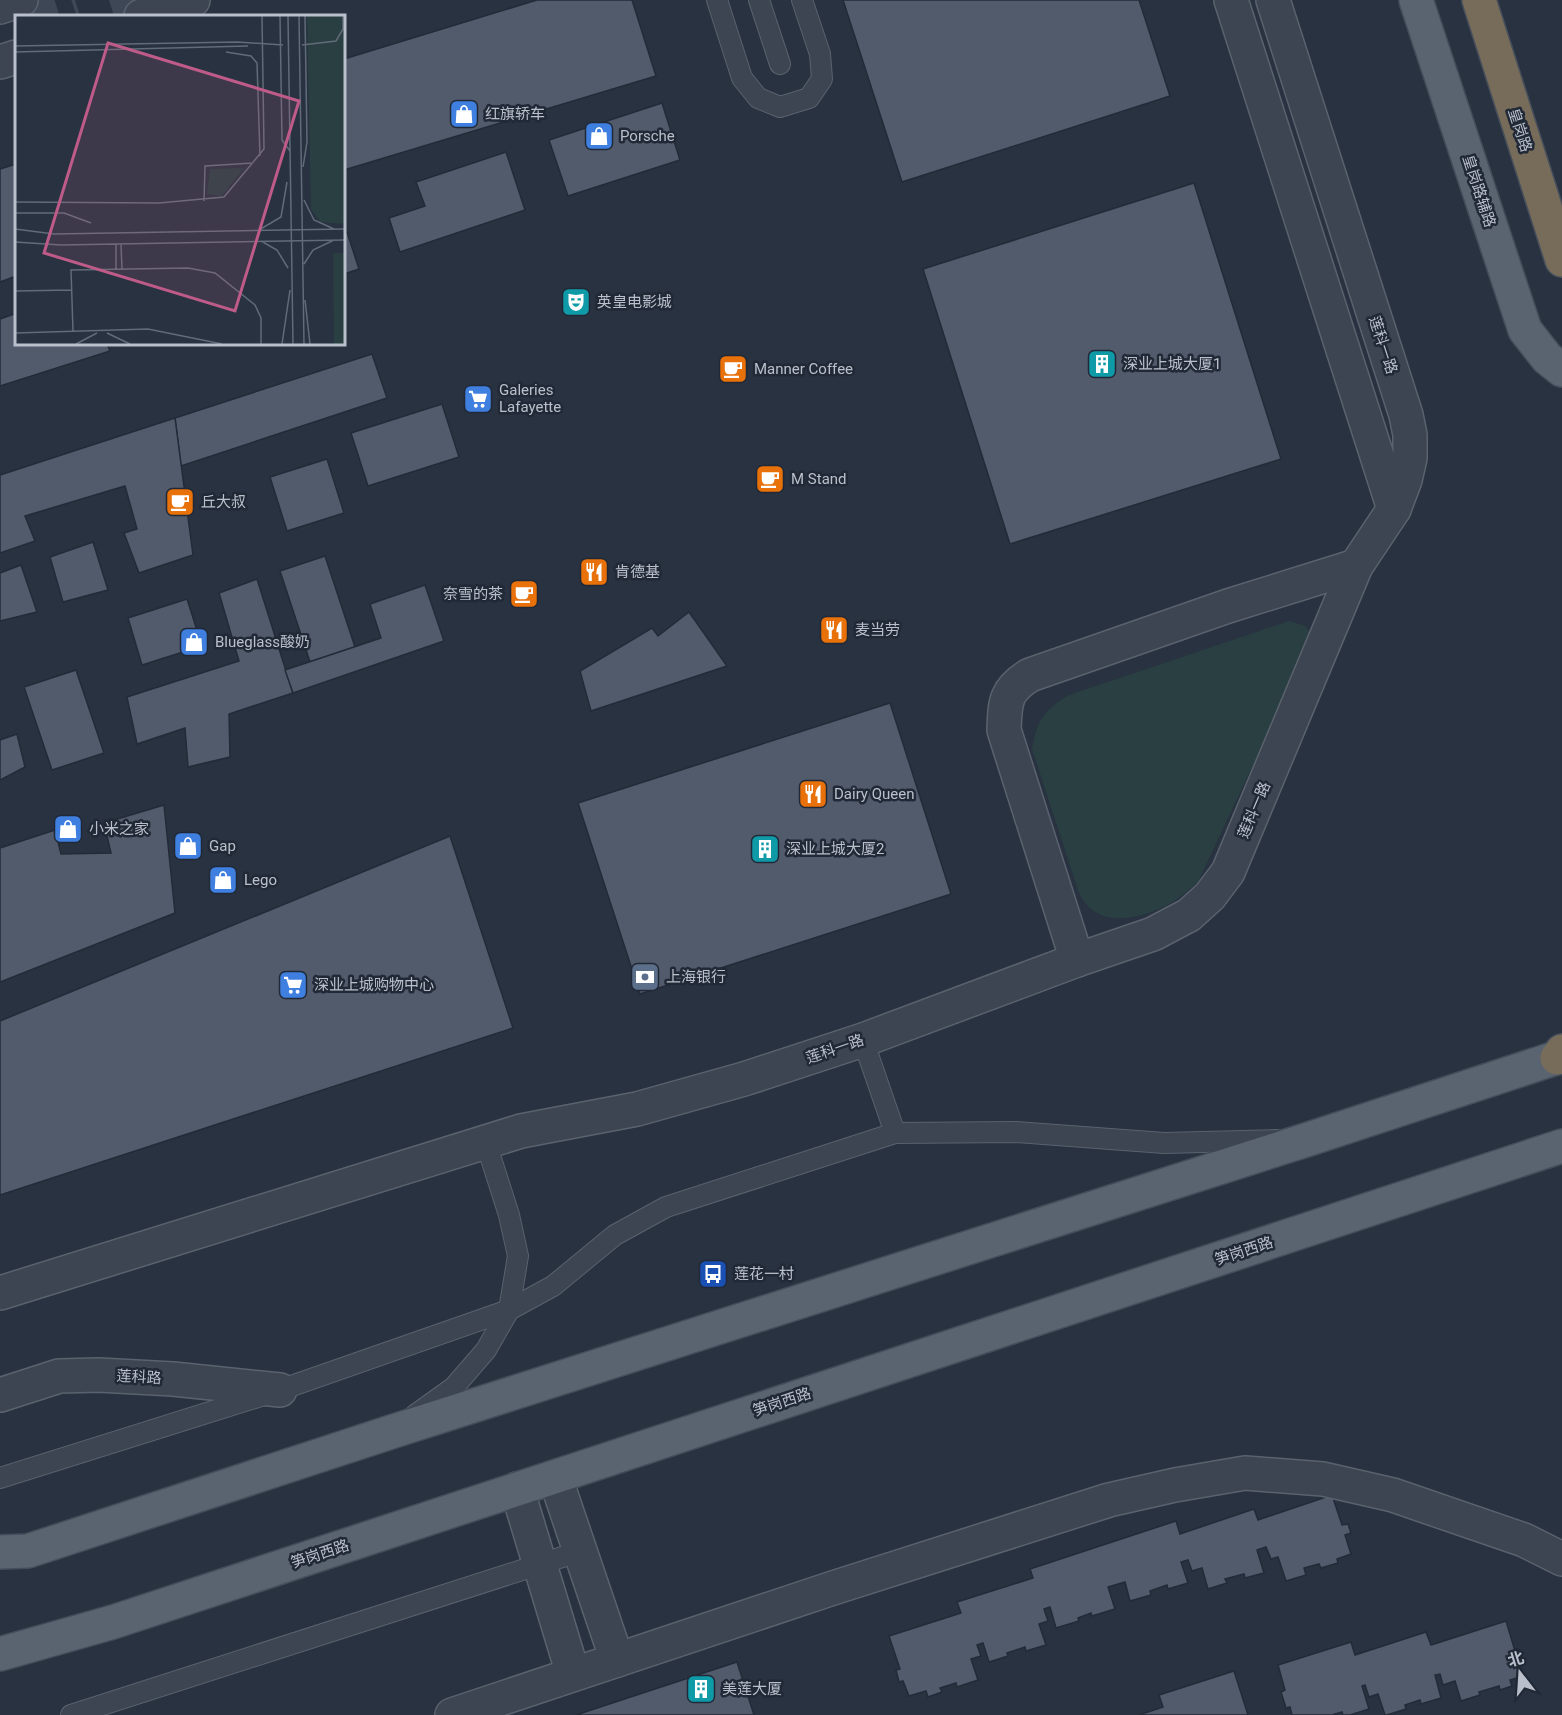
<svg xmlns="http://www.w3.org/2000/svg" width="1562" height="1715" font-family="Roboto,'Noto Sans SC',sans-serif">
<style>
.green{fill:#2a3f42}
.building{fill:#515b6c;stroke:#232b38;stroke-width:1.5}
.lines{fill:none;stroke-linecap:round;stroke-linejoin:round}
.street-tunnel{stroke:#3e4756;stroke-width:33;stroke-dasharray:33 16;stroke-linecap:butt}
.lane-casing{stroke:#5a626e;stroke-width:22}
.street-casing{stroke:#5a626e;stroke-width:36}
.primary-casing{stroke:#464d5a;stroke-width:36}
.highway-casing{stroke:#474f5b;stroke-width:36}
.lane{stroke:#3c4551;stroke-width:20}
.street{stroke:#3c4551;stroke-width:33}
.primary{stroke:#5a6471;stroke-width:33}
.highway{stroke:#776c5a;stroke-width:33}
.labels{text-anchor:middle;stroke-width:5;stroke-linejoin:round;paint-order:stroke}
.poi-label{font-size:15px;fill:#b9c0cb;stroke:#212937;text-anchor:start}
.street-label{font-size:15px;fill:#b9c0cb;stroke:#212937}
.inset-road{fill:none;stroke:#626b78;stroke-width:1.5}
.view{fill:#be5b88;fill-opacity:0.15;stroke:#be5b88;stroke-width:3}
.inset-edge{fill:none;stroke:#b9c0cb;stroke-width:3}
</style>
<rect width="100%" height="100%" fill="#283241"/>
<!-- green -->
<path class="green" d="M1289,621l16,5 5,6 -1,14 -111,236c-9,7 -17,15 -27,21 -29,16 -74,28 -92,-10l-47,-144c5,-29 12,-39 37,-54z"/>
<!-- building -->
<g class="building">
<polygon points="537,0 632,0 656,76 344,170 344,59"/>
<polygon points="843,0 1139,0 1170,96 902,182"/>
<polygon points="662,103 680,160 568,196 549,140"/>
<polygon points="506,152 525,210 400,252 389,218 425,206 416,182"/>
<polygon points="16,164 16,276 0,282 0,169"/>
<polygon points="1194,183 1281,459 1010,544 923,269"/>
<polygon points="347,232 359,269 344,274 344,233"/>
<polygon points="14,314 16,321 16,344 107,344 110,351 0,386 0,319"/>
<polygon points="372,354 387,398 181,466 175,418"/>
<polygon points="442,404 459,457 368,486 351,433"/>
<polygon points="175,418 193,555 139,573 124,533 137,529 125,486 25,516 35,541 0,553 0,475"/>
<polygon points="327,459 344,513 287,531 270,477"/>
<polygon points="93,542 108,590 63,602 50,557"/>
<polygon points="325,556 355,647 310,662 280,571"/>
<polygon points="21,565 37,612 0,621 0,573"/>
<polygon points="257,579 293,693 229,714 230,757 188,767 185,728 137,744 127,697 239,661 219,593"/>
<polygon points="425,585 444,641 293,693 285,670 381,638 370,604"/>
<polygon points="187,599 202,646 142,665 128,618"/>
<polygon points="689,612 727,666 591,711 580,671 652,628 658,636"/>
<polygon points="76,670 104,753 52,770 24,687"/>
<polygon points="890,703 951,894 640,994 578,803"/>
<polygon points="17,734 25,767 0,780 0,740"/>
<polygon points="164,805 175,913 0,982 0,848 55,830 61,854 111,853 104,823"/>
<polygon points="450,836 513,1028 0,1195 0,1021"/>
<polygon points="1332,1495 1342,1525 1348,1524 1351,1533 1345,1535 1351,1554 1337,1559 1338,1563 1321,1568 1319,1564 1304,1568 1306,1575 1286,1581 1278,1557 1271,1559 1266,1547 1257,1550 1264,1573 1245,1578 1244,1574 1225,1579 1227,1583 1208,1589 1202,1568 1192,1571 1188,1560 1181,1562 1188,1583 1168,1589 1167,1585 1150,1591 1151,1595 1130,1601 1125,1582 1108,1587 1115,1609 1092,1616 1091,1613 1078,1618 1079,1621 1056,1628 1050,1607 1044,1609 1048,1621 1039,1624 1046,1645 1026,1651 1025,1647 1007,1653 1008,1656 989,1662 983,1643 977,1645 981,1656 971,1659 978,1680 957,1687 956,1683 940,1688 942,1692 928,1697 926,1691 909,1696 903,1681 899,1682 896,1670 900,1669 889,1636 961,1613 957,1602 1033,1578 1030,1569 1176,1521 1180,1534 1254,1509 1258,1520"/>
<polygon points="1506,1621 1515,1651 1519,1650 1521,1655 1517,1656 1524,1676 1510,1680 1512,1686 1500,1690 1499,1686 1479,1692 1480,1695 1461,1701 1455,1681 1443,1685 1440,1674 1435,1675 1441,1698 1421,1704 1420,1700 1405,1705 1406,1709 1387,1715 1385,1715 1378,1694 1369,1697 1365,1685 1362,1686 1369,1709 1350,1715 1343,1715 1342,1712 1332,1715 1292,1715 1290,1707 1286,1708 1281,1692 1285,1690 1278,1665 1351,1642 1355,1655 1426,1632 1431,1645"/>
<polygon points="737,1662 754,1715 576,1715"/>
<polygon points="1234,1671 1248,1715 1139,1715 1163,1707 1159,1695"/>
</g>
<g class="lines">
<!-- street-tunnel -->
<g class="street-tunnel">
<polyline points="25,16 75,0"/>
<polyline points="114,16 165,0"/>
</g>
<!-- lane casing -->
<g class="lane-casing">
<g id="lane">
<polyline points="717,0 742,78 758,98 780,107 809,98 822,79 820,54 802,0"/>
<polyline points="759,0 780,64"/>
<polyline points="863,1040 895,1133"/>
<polyline points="415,1415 454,1387 486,1350 509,1310 518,1256 509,1215 486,1143"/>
<polyline points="0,1478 280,1390 509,1310 553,1286 615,1235 666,1207 895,1133 1016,1132 1164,1143 1277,1140"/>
<polyline points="71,1715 581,1551"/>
</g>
</g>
<!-- street casing -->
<g class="street-casing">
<g id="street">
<polyline points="1231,0 1394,509"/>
<polyline points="0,7 21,0"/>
<polyline points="141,16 193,0"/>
<polyline points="0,62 16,57"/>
<path d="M1077,960l-73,-230c1,-28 1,-40 26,-55l198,-69 128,-40"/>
<polyline points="0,1293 521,1131 637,1109 744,1079 863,1040 1077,960 1153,934 1189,915 1210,896 1228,872 1356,566 1394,509 1405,480 1410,458 1410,435 1406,415 1273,0"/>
<polyline points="0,1395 59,1376 99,1375 173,1379 280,1390"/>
<polyline points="555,1477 617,1660"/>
<polyline points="517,1489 573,1674"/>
<polyline points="452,1715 833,1588 1109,1500 1175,1485 1245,1473 1323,1479 1393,1495 1524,1540 1562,1559"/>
</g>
</g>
<!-- primary casing -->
<g class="primary-casing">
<g id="primary">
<polyline points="1416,0 1525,330 1547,358 1562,370"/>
<polyline points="0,1552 28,1551 394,1431 1309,1139 1562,1056"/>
<polyline points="0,1654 113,1622 1562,1146"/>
</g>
</g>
<!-- highway casing -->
<g class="highway-casing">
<g id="highway">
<polyline points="1479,0 1562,260"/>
<polyline points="1557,1058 1562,1051"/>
</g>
</g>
<!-- lane -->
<use href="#lane" class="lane"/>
<!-- street -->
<use href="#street" class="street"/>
<!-- primary -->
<use href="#primary" class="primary"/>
<!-- highway -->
<use href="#highway" class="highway"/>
</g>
<!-- icons -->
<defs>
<g id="shop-square" transform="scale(1.5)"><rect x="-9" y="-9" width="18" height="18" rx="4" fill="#3f7fe0" stroke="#212937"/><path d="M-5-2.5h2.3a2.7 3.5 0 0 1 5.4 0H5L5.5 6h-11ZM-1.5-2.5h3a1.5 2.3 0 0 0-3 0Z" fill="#fff"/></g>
<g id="theatre-square" transform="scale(1.5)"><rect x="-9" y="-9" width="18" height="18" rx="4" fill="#0f9aa8" stroke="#212937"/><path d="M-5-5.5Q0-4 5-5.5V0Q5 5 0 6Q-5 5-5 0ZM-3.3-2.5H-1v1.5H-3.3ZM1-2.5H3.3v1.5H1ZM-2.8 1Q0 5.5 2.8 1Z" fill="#fff"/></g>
<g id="building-square" transform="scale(1.5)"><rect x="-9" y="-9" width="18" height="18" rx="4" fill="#0f9aa8" stroke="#212937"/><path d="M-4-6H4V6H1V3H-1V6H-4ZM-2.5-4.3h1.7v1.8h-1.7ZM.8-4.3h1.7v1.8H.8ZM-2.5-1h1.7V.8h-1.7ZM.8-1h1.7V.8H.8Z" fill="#fff"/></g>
<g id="cafe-square" transform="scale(1.5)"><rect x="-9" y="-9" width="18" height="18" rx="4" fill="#e8710a" stroke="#212937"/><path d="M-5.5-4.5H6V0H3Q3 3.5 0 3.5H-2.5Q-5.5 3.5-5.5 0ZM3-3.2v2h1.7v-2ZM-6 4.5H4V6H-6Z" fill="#fff"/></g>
<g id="supermarket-square" transform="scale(1.5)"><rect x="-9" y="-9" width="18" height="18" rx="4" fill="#3f7fe0" stroke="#212937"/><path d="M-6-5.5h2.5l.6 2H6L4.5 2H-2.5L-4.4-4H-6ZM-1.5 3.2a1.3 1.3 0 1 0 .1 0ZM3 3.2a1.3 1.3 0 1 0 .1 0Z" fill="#fff"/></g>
<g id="restaurant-square" transform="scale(1.5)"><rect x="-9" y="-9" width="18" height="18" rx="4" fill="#e8710a" stroke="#212937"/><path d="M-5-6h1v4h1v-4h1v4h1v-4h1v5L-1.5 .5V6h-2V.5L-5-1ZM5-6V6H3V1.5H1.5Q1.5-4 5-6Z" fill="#fff"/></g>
<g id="bank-square" transform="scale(1.5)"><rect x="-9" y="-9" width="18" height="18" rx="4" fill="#5c6f8a" stroke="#212937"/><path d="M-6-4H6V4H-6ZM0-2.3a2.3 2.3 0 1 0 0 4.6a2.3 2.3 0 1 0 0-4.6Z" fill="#fff"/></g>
<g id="bus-square" transform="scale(1.5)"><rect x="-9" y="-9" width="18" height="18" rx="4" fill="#1a4fb4" stroke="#212937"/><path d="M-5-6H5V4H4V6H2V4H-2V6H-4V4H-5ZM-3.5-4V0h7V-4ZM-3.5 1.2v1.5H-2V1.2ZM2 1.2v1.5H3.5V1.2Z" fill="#fff"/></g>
</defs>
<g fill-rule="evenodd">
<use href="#shop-square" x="464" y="114"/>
<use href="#shop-square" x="599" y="136"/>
<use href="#theatre-square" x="576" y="302"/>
<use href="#building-square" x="1102" y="364"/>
<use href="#cafe-square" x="733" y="369"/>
<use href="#supermarket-square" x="478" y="399"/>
<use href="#cafe-square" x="770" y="479"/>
<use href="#cafe-square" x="180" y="502"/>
<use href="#restaurant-square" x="594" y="572"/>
<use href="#cafe-square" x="524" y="594"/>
<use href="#restaurant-square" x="834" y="630"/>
<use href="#shop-square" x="194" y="642"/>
<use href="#restaurant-square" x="813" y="794"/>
<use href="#shop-square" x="68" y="829"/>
<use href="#shop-square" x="188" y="846"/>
<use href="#building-square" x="765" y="849"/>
<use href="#shop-square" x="223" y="880"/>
<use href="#bank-square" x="645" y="977"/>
<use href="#supermarket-square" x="293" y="985"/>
<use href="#bus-square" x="713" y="1274"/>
<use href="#building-square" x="701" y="1689"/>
</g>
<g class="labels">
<!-- poi labels -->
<g class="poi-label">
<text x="485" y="119">红旗轿车</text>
<text x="620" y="141">Porsche</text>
<text x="597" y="307">英皇电影城</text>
<text x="1123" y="369">深业上城大厦1</text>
<text x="754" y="374">Manner Coffee</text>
<text x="499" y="395">Galeries<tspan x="499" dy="17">Lafayette</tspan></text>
<text x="791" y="484">M Stand</text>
<text x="201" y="507">丘大叔</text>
<text x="615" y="577">肯德基</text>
<text x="503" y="599" text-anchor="end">奈雪的茶</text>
<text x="855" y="635">麦当劳</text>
<text x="215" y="647">Blueglass酸奶</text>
<text x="834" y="799">Dairy Queen</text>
<text x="89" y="834">小米之家</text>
<text x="209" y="851">Gap</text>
<text x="786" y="854">深业上城大厦2</text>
<text x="244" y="885">Lego</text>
<text x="666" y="982">上海银行</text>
<text x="314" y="990">深业上城购物中心</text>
<text x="734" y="1279">莲花一村</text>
<text x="722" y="1694">美莲大厦</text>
</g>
<!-- street labels -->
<g class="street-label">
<text transform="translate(1520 130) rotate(72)" y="5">皇岗路</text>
<text transform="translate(1479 191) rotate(72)" y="5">皇岗路辅路</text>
<text transform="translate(1383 345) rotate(72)" y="5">莲科一路</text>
<text transform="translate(1254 810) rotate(-67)" y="5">莲科一路</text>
<text transform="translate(835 1049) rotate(-19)" y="5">莲科一路</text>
<text transform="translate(1244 1251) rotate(-18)" y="5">笋岗西路</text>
<text transform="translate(139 1377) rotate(3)" y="5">莲科路</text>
<text transform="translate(782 1402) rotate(-18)" y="5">笋岗西路</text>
<text transform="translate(320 1554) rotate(-18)" y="5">笋岗西路</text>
</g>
</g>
<!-- overview -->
<g transform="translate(15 15)">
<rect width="330" height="330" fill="#283241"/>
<path d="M292,1h38v208l-25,-2 -9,-13zM229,153l-22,28 -15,-2 3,-25zM318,238h12v91h-11z" fill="#2a3f42"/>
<path class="inset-road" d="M265,1l2,124 8,11M273,1l5,328M284,1l5,328M287,30l34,-4 7,-12v-13M0,31l222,-4 46,3M0,37l233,-6M211,37l25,4 6,7 3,93M288,152l4,-25 -2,-126M289,185l10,20 20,9M189,186l1,-35 48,-3M0,187l144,1 65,-6 40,-48 -2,-133M0,198h49l27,10M0,214l39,5 291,-5M244,215l22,-13 6,-35M246,226l16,9 11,18M0,227l46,3 284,-5M101,229v25M106,229l1,25M289,249l9,-14 21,-10M0,276l56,-1M290,285l5,44M58,316l-2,-61 117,-2 27,5 40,32 6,13v26M0,318l133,-4 74,15M92,318l23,11M61,329l21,-11M267,329l8,-54"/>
<path class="view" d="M93,28l191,58 -64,210 -191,-58z"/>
<rect width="330" height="330" class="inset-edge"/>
</g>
<!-- north arrow -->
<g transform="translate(1520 1673) rotate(343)" stroke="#212937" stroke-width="4.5" paint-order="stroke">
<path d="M0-4.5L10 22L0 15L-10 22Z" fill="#b9c0cb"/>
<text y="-9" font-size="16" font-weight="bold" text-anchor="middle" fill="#b9c0cb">北</text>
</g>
</svg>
